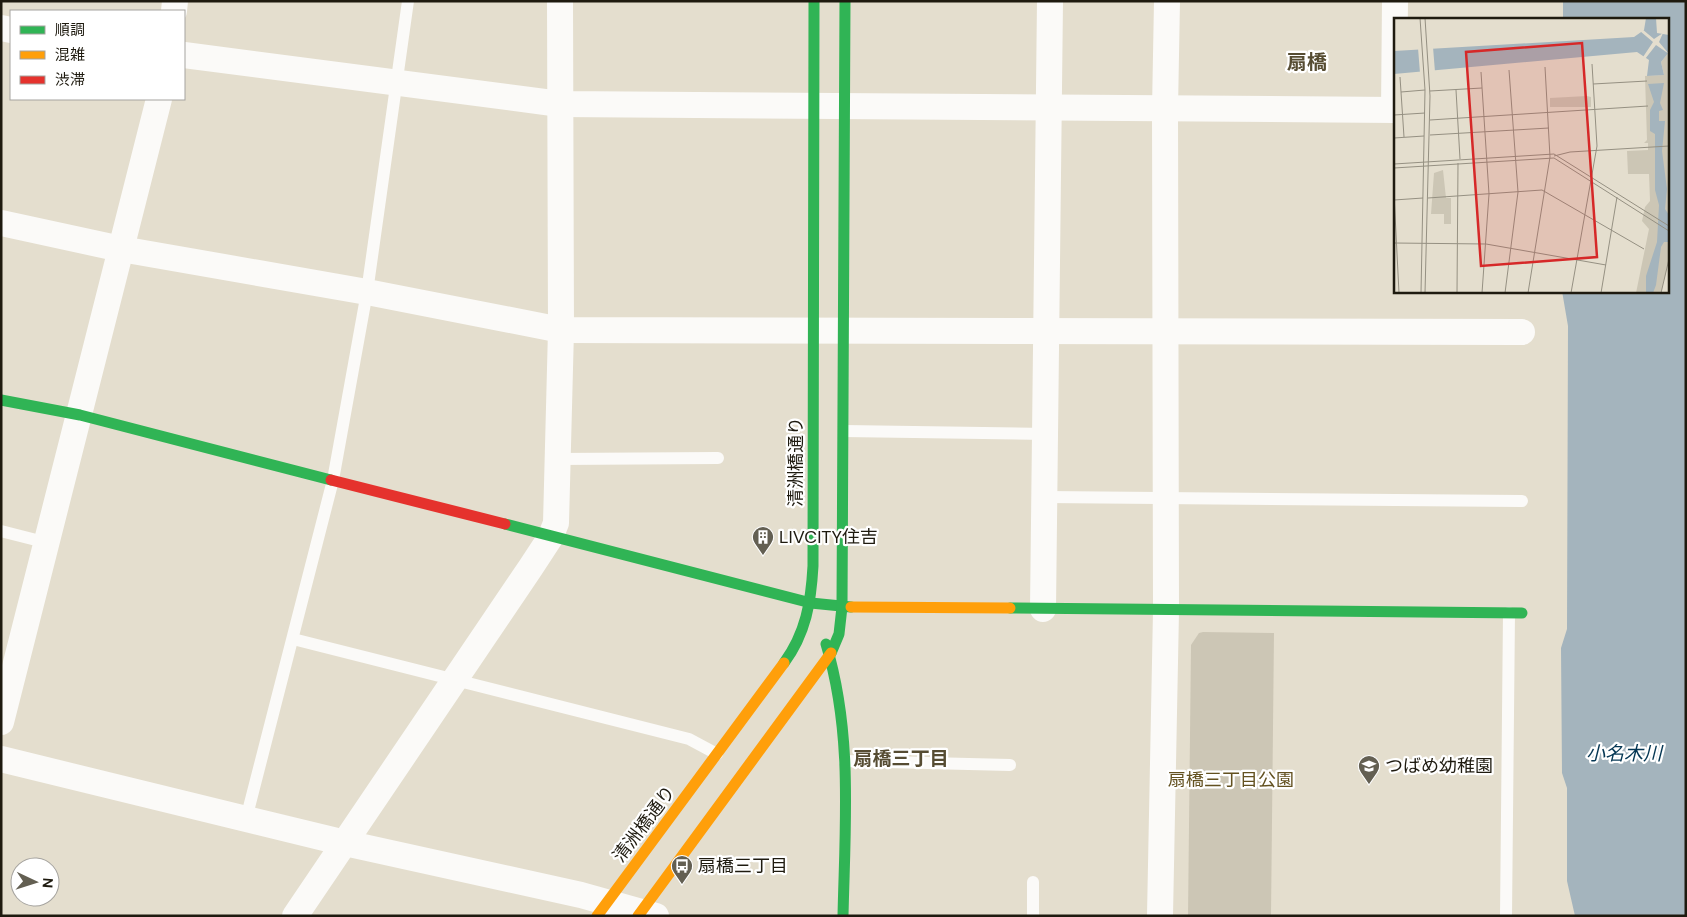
<svg xmlns="http://www.w3.org/2000/svg" width="1687" height="917" font-family="'DM Sans','Noto Sans JP',sans-serif">
<style>
.green{fill:#ccc6b5}
.water{fill:#a4b4bd}
.lines{fill:none;stroke-linecap:round;stroke-linejoin:round}
.lane{stroke:#fbfaf8;stroke-width:12}
.street{stroke:#fbfaf8;stroke-width:26}
.fast{stroke:#30b455;stroke-width:11}
.slow{stroke:#ff9f0a;stroke-width:11}
.jam{stroke:#e5322d;stroke-width:11}
.labels{text-anchor:middle;stroke-width:4.5;stroke-linejoin:round;paint-order:stroke}
.street-label{font-size:18px;fill:#1e1a0f;stroke:#fff}
.poi-label{font-size:18px;fill:#1e1a0f;stroke:#fff;text-anchor:start}
.park-label{font-size:18px;fill:#635120;stroke:#fff}
.water-label{font-size:19px;font-style:italic;fill:#043653;stroke:#fff}
.neighbourhood-label{font-size:19px;font-weight:bold;fill:#564c32;stroke:#fff}
.quarter-label{font-size:20px;font-weight:bold;fill:#564c32;stroke:#fff}
.inset-road{fill:none;stroke:#959082;stroke-width:1}
.view{fill:#d62828;fill-opacity:0.15;stroke:#d62828;stroke-width:2.5}
.inset-edge{fill:none;stroke:#1e1a0f;stroke-width:2.5}
</style>
<rect width="100%" height="100%" fill="#e4dece"/>
<!-- green -->
<polygon class="green" points="1203,632 1274,633 1271,916 1188,916 1191,645 1199,633"/>
<!-- water -->
<polygon class="water" points="1563,1 1686,1 1686,916 1575,916 1567,881 1567,788 1562,773 1561,648 1567,629 1568,326 1562,291 1668,291 1668,19 1563,19"/>
<g class="lines">
<!-- lane -->
<g class="lane">
<polyline points="844,431 1046,434"/>
<polyline points="558,459 718,458"/>
<polyline points="1045,497 1522,501"/>
<polyline points="1,531 48,543"/>
<polyline points="293,639 689,739 717,754"/>
<polyline points="845,761 1010,765"/>
<polyline points="246,819 333,480 367,292 408,1"/>
<polyline points="1033,916 1033,882"/>
<polyline points="1506,916 1509,613"/>
</g>
<!-- street -->
<g class="street">
<polyline points="174,11 175,1"/>
<polyline points="1,28 11,30"/>
<polyline points="184,55 560,104 1396,110"/>
<polyline points="1394,110 1395,1"/>
<polyline points="1,223 121,249 367,292 561,330 1522,332"/>
<polyline points="1043,609 1050,1"/>
<polyline points="1,722 159,99"/>
<polyline points="1,759 345,843 581,895 656,916"/>
<polyline points="295,916 531,567 550,538 556,523 561,330 560,1"/>
<polyline points="1160,916 1166,611 1165,109 1167,1"/>
</g>
<!-- fast -->
<g class="fast">
<polyline points="1,400 80,415 331,480"/>
<polyline points="505,524 811,603 851,607"/>
<polyline points="1010,608 1522,613"/>
<path d="M826,644c27,89 19,180 17,272"/>
<polyline points="831,653 839,634 842,607 845,1"/>
<path d="M784,663c22,-30 27,-61 29,-97l1,-565"/>
</g>
<!-- slow -->
<g class="slow">
<polyline points="851,607 1010,608"/>
<polyline points="597,916 784,663"/>
<polyline points="638,916 831,653"/>
</g>
<!-- jam -->
<polyline class="jam" points="331,480 505,524"/>
</g>
<!-- icons -->
<defs>
<g id="building-pin" transform="scale(1.125)"><path d="M0 17L-7.5 6A9.5 9.5 0 1 1 7.5 6Z" fill="#635f52" stroke="#fff"/><path d="M-4-6H4V6H1V3H-1V6H-4ZM-2.5-4.3h1.7v1.8h-1.7ZM.8-4.3h1.7v1.8H.8ZM-2.5-1h1.7V.8h-1.7ZM.8-1h1.7V.8H.8Z" fill="#fff"/></g>
<g id="school-pin" transform="scale(1.125)"><path d="M0 17L-7.5 6A9.5 9.5 0 1 1 7.5 6Z" fill="#635f52" stroke="#fff"/><path d="M0-5L7-2L0 1L-7-2ZM-4 1L0 2.5L4 1V4Q0 6-4 4Z" fill="#fff"/></g>
<g id="bus-pin" transform="scale(1.125)"><path d="M0 17L-7.5 6A9.5 9.5 0 1 1 7.5 6Z" fill="#635f52" stroke="#fff"/><path d="M-5-6H5V4H4V6H2V4H-2V6H-4V4H-5ZM-3.5-4V0h7V-4ZM-3.5 1.2v1.5H-2V1.2ZM2 1.2v1.5H3.5V1.2Z" fill="#fff"/></g>
</defs>
<g fill-rule="evenodd">
<use href="#building-pin" x="763" y="537"/>
<use href="#school-pin" x="1369" y="766"/>
<use href="#bus-pin" x="682" y="866"/>
</g>
<g class="labels">
<!-- street labels -->
<g class="street-label">
<text transform="translate(796 462) rotate(-90)" y="6">清洲橋通り</text>
<text transform="translate(644 824) rotate(-53)" y="6">清洲橋通り</text>
</g>
<!-- poi labels -->
<g class="poi-label">
<text x="779" y="543">LIVCITY住吉</text>
<text x="1385" y="772">つばめ幼稚園</text>
<text x="698" y="872">扇橋三丁目</text>
</g>
<!-- park labels -->
<g class="park-label">
<text x="1231" y="786">扇橋三丁目公園</text>
</g>
<!-- water labels -->
<g class="water-label">
<text x="1624" y="760">小名木川</text>
</g>
<!-- neighbourhood labels -->
<g class="neighbourhood-label">
<text x="901" y="765">扇橋三丁目</text>
</g>
<!-- quarter labels -->
<g class="quarter-label">
<text x="1307" y="69">扇橋</text>
</g>
</g>
<!-- overview -->
<g transform="translate(1394 18)">
<rect width="275" height="275" fill="#e4dece"/>
<path d="M275,34v207l-8,34h-25l13,-64 -7,-8 3,-14 5,-6 -1,-27h-21l-1,-23 21,-1v-7h-4l3,-3 -2,-64 19,-1 -3,-13zM193,78l4,1v10h-41v-9zM49,152l3,28h5v26h-7v-10h-13l3,-41z" fill="#ccc6b5"/>
<path d="M252,0h10l1,15 12,2v17l-8,10 3,13 -17,1 2,-16 -12,-8 -243,22v-23l240,-14 10,-7zM270,65l-4,20 3,7 -4,1v10h6l-3,30 5,38 -2,20 4,6v27h-5l-3,5 -5,38 -3,8h-7v-17l11,-34 2,-37 -4,-15v-56l-5,-3v-21l4,-8 -6,-18z" fill="#a4b4bd"/>
<path d="M248,11l12,10 9,-6 -4,9 10,12 -13,-9 -11,14 -2,-2 10,-15 -13,-11zM39,29l2,25 -15,1 -2,-25z" fill="#e4dece"/>
<path class="inset-road" d="M26,0l5,72 -4,203M87,54l8,122 -7,99M6,59l4,60M199,66l54,-3M62,72l4,69M36,73l52,-3M7,74l24,-2M0,97l31,-2M36,102l218,-14M36,117l119,-7M0,120l30,-2M160,138l16,-4 99,-6M0,146l160,-10 115,72M0,150l160,-10 115,73M0,176l5,99M34,180l114,-8 102,59M0,182l29,-2M0,225l92,1 120,21M31,275l5,-197 -5,-78M63,275l1,-130M111,275l13,-101 -9,-122M134,275l22,-136 -5,-90M177,275l26,-147 -5,-82M207,275l16,-96M267,275l8,-34"/>
<path class="view" d="M188,25l15,214 -116,9 -15,-214z"/>
<rect width="275" height="275" class="inset-edge"/>
</g>
<!-- border -->
<rect width="1687" height="917" fill="none" stroke="#1e1a0f" stroke-width="5"/>
<!-- legend -->
<rect x="10" y="10" width="175" height="90" fill="#ffffff" stroke="#a5a39f"/>
<rect x="20" y="26" width="25" height="8" fill="#30b455" stroke="#a5a39f"/>
<text x="55" y="35" font-size="15" fill="#1e1a0f">順調</text>
<rect x="20" y="51" width="25" height="8" fill="#ff9f0a" stroke="#a5a39f"/>
<text x="55" y="60" font-size="15" fill="#1e1a0f">混雑</text>
<rect x="20" y="76" width="25" height="8" fill="#e5322d" stroke="#a5a39f"/>
<text x="55" y="85" font-size="15" fill="#1e1a0f">渋滞</text>
<!-- north arrow -->
<g transform="translate(35 882) rotate(94)"><circle r="24" fill="#ffffff" stroke="#a5a39f"/>
<path d="M0-4L9 19L0 12L-9 19Z" fill="#635f52"/>
<text y="-8" font-size="14" font-weight="bold" text-anchor="middle" fill="#1e1a0f">N</text>
</g>
</svg>
